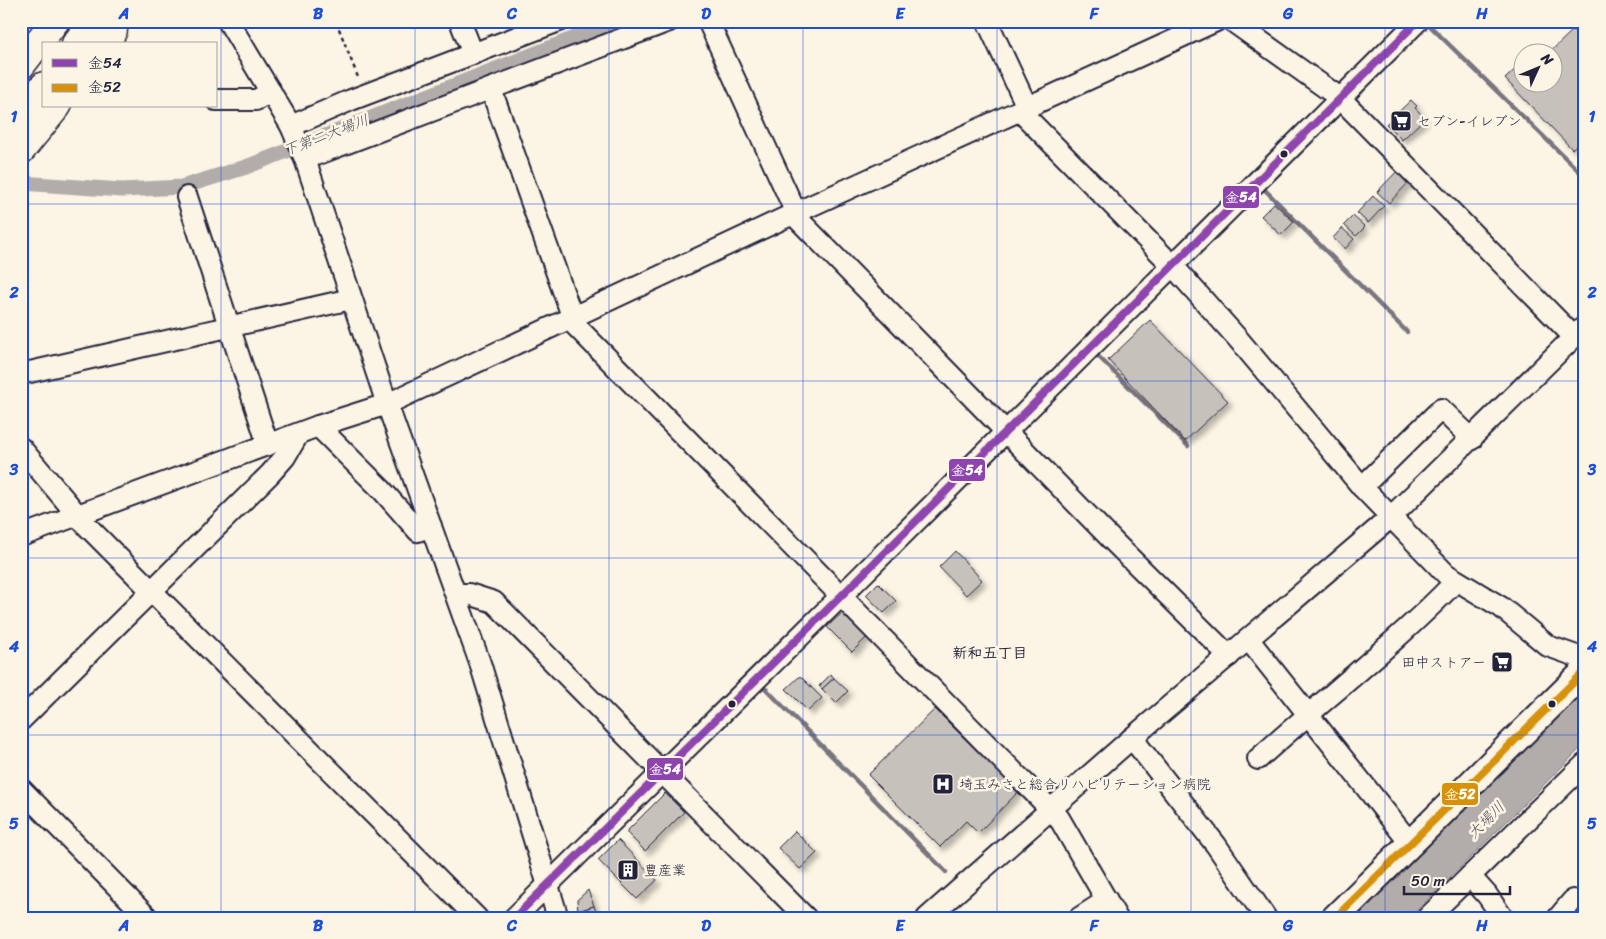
<svg xmlns="http://www.w3.org/2000/svg" width="1606" height="939" font-family="Sriracha,'Klee One',sans-serif">
<style>
.water{fill:#b2adab;stroke:#78757e}
.lines{fill:none;stroke-linecap:round;stroke-linejoin:round}
.stream{stroke:#78757e;stroke-width:4.5}
.canal{stroke:#b2adab;stroke-width:15}
.building{fill:#c6c1bb;stroke:#22223b;filter:url(#shadow)}
.minor-casing{stroke:#22223b;stroke-width:24}
.major-casing{stroke:#22223b;stroke-width:30}
.highway-casing{stroke:#22223b;stroke-width:31}
.path{stroke:#22223b;stroke-width:2.5;stroke-dasharray:4 4;stroke-linecap:butt}
.minor{stroke:#fcf5e5;stroke-width:20}
.major{stroke:#fcf5e5;stroke-width:26}
.highway{stroke:#fcf5e5;stroke-width:28}
.bus-1-casing{stroke:#fcf5e5;stroke-width:11}
.bus-2-casing{stroke:#fcf5e5;stroke-width:11}
.bus-1{stroke:#8e44ad;stroke-width:8}
.bus-2{stroke:#d79209;stroke-width:8}
.grid{fill:none;stroke:#1d4ed8;stroke-width:1;stroke-opacity:0.55}
.bus-dot{fill:#22223b;stroke:#fcf5e5;stroke-width:2}
.labels{text-anchor:middle;stroke-width:5;stroke-linejoin:round;paint-order:stroke}
.poi-label{font-size:14px;fill:#22223b;stroke:#fcf5e5;text-anchor:start}
.water-label{font-size:15px;font-style:italic;fill:#545362;stroke:#fcf5e5}
.neighbourhood-label{font-size:15px;font-weight:bold;fill:#22223b;stroke:#fcf5e5}
.line-badge{stroke:#fcf5e5;stroke-width:2}
.badge-label{font-size:14px;text-anchor:middle;font-weight:bold;fill:#fff}
.neatline{fill:none;stroke:#1d4ed8;stroke-width:2}
.grid-label{font-size:16px;text-anchor:middle;font-weight:bold;fill:#1d4ed8}
</style>
<defs>
<filter id="shadow"><feDropShadow dx="4.5" dy="4.5" stdDeviation="2.5" flood-color="#0004"/></filter>
</defs>
<rect width="100%" height="100%" fill="#fcf5e5"/>
<filter id="ink" filterUnits="userSpaceOnUse"><feTurbulence type="fractalNoise" baseFrequency=".02" numOctaves="2"/><feDisplacementMap in="SourceGraphic" scale="10" xChannelSelector="R" yChannelSelector="G"/><feConvolveMatrix kernelMatrix="1 2 1 2 8 2 1 2 1" color-interpolation-filters="sRGB"/></filter>
<g filter="url(#ink)">
<!-- water -->
<polygon class="water" points="1585,691 1585,744 1409,918 1355,918"/>
<g class="lines">
<!-- stream -->
<g class="stream">
<polyline points="1428,24 1585,177"/>
<polyline points="1264,189 1407,332"/>
<polyline points="1094,352 1188,446"/>
<polyline points="766,689 946,872"/>
</g>
<!-- canal -->
<polyline class="canal" points="21,183 122,190 182,187 246,167 618,21"/>
</g>
<!-- building -->
<g class="building">
<polygon points="1573,30 1585,43 1585,137 1572,149 1505,79 1524,61 1524,82 1554,82 1554,52 1550,52"/>
<polygon points="1411,100 1417,106 1415,108 1425,118 1402,140 1386,124"/>
<polygon points="1400,168 1411,180 1389,203 1377,192"/>
<polygon points="1373,196 1384,206 1368,223 1357,213"/>
<polygon points="1274,203 1294,222 1281,235 1261,216"/>
<polygon points="1353,216 1365,227 1356,236 1344,225"/>
<polygon points="1342,228 1354,239 1345,249 1333,238"/>
<polygon points="1150,320 1228,401 1185,441 1108,360"/>
<polygon points="955,551 982,580 966,595 939,567"/>
<polygon points="878,583 896,601 884,613 866,595"/>
<polygon points="845,610 870,634 852,652 827,627"/>
<polygon points="831,674 834,678 822,689 819,686"/>
<polygon points="800,676 822,698 808,711 786,689"/>
<polygon points="834,678 848,691 836,703 822,689"/>
<polygon points="935,709 1018,792 978,833 966,821 940,847 868,775"/>
<polygon points="665,793 684,812 645,851 626,832"/>
<polygon points="795,831 817,853 800,869 778,848"/>
<polygon points="618,840 657,880 637,899 598,860"/>
<polygon points="588,890 594,906 578,911 577,900"/>
<polygon points="594,906 598,918 575,918 573,913"/>
</g>
<g class="lines">
<!-- minor casing -->
<g class="minor-casing">
<g id="minor">
<polyline points="228,21 291,126 305,159 387,404 480,663 558,918"/>
<polyline points="460,21 473,54"/>
<polyline points="708,21 796,213"/>
<polyline points="987,21 1028,109"/>
<polyline points="1232,21 1340,98 1574,337"/>
<polyline points="491,89 572,316"/>
<polyline points="216,100 256,100 271,92"/>
<polyline points="1021,112 1173,266 1239,340 1362,487 1446,574 1501,607 1548,646 1579,657 1585,663"/>
<polyline points="291,126 351,100 559,21"/>
<polyline points="305,159 669,21"/>
<polyline points="187,197 268,445"/>
<polyline points="793,214 1116,544 1229,656"/>
<polyline points="568,318 1059,818 1117,918"/>
<polyline points="21,374 351,299"/>
<polyline points="318,426 382,490 418,531 431,526"/>
<polyline points="21,448 86,525 477,918"/>
<polyline points="1362,487 1441,409 1472,439"/>
<polyline points="21,536 318,426 387,404 793,214 1216,21"/>
<polyline points="456,594 469,594 494,602 806,918"/>
<polyline points="1249,640 1410,843"/>
<polyline points="21,720 270,474 285,457 298,435"/>
<polyline points="1132,738 1216,845 1266,918"/>
<path d="M1258,759c66,-60 136,-114 198,-178"/>
<polyline points="21,789 148,918"/>
<polyline points="1470,876 1487,895 1503,918"/>
<polyline points="514,918 840,597 1418,21"/>
<polyline points="927,918 1132,738 1390,518 1585,326"/>
<polyline points="1079,918 1107,900"/>
<polyline points="1427,918 1585,764"/>
<polyline points="1558,918 1573,900"/>
</g>
</g>
<!-- major casing -->
<g class="major-casing">
<polyline id="major" points="1335,918 1585,671"/>
</g>
<!-- highway casing -->
<g class="highway-casing">
<g id="highway">
<polyline points="76,44 94,21"/>
<polyline points="105,44 113,30 113,21"/>
<polyline points="21,65 55,21"/>
<polyline points="21,117 44,86"/>
<polyline points="21,150 57,106"/>
</g>
</g>
<!-- path -->
<polyline class="path" points="336,21 359,80"/>
<!-- minor -->
<use href="#minor" class="minor"/>
<!-- major -->
<use href="#major" class="major"/>
<!-- highway -->
<use href="#highway" class="highway"/>
<!-- bus-1 casing -->
<g class="bus-1-casing">
<polyline id="bus-1" points="514,918 840,597 1418,21"/>
</g>
<!-- bus-2 casing -->
<g class="bus-2-casing">
<polyline id="bus-2" points="1335,918 1585,671"/>
</g>
<!-- bus-1 -->
<use href="#bus-1" class="bus-1"/>
<!-- bus-2 -->
<use href="#bus-2" class="bus-2"/>
</g>
</g>
<!-- grid -->
<path class="grid" d="M221,21v897M415,21v897M609,21v897M803,21v897M997,21v897M1191,21v897M1385,21v897M21,204h1564M21,381h1564M21,558h1564M21,735h1564"/>
<!-- icons -->
<defs>
<g id="supermarket-square" transform="scale(1.125)"><rect x="-9" y="-9" width="18" height="18" rx="4" fill="#22223b" stroke="#fcf5e5"/><path d="M-6-5.5h2.5l.6 2H6L4.5 2H-2.5L-4.4-4H-6ZM-1.5 3.2a1.3 1.3 0 1 0 .1 0ZM3 3.2a1.3 1.3 0 1 0 .1 0Z" fill="#fff"/></g>
<g id="hospital-square" transform="scale(1.125)"><rect x="-9" y="-9" width="18" height="18" rx="4" fill="#22223b" stroke="#fcf5e5"/><path d="M-5-5h3v3.5h4V-5h3V5h-3V1.5h-4V5h-3Z" fill="#fff"/></g>
<g id="building-square" transform="scale(1.125)"><rect x="-9" y="-9" width="18" height="18" rx="4" fill="#22223b" stroke="#fcf5e5"/><path d="M-4-6H4V6H1V3H-1V6H-4ZM-2.5-4.3h1.7v1.8h-1.7ZM.8-4.3h1.7v1.8H.8ZM-2.5-1h1.7V.8h-1.7ZM.8-1h1.7V.8H.8Z" fill="#fff"/></g>
</defs>
<g fill-rule="evenodd">
<use href="#supermarket-square" x="1401" y="121"/>
<use href="#supermarket-square" x="1502" y="662"/>
<use href="#hospital-square" x="943" y="784"/>
<use href="#building-square" x="628" y="870"/>
</g>
<!-- markers -->
<g class="bus-dot">
<circle cx="1284" cy="154" r="4.5"/>
<circle cx="732" cy="704" r="4.5"/>
<circle cx="1552" cy="704" r="4.5"/>
</g>
<g class="labels">
<!-- poi labels -->
<g class="poi-label">
<text x="1417" y="126">セブン-イレブン</text>
<text x="1486" y="667" text-anchor="end">田中ストアー</text>
<text x="959" y="789">埼玉みさと総合リハビリテーション病院</text>
<text x="644" y="875">豊産業</text>
</g>
<!-- water labels -->
<g class="water-label">
<text transform="translate(326 135) rotate(-21)" y="5">下第二大場川</text>
<text transform="translate(1486 820) rotate(-45)" y="5">大場川</text>
</g>
<!-- neighbourhood labels -->
<g class="neighbourhood-label">
<text x="990" y="658">新和五丁目</text>
</g>
</g>
<g class="line-badge">
<rect x="1222" y="185" width="38" height="24" rx="5" fill="#8e44ad"/>
<rect x="948" y="458" width="38" height="24" rx="5" fill="#8e44ad"/>
<rect x="646" y="757" width="38" height="24" rx="5" fill="#8e44ad"/>
<rect x="1441" y="782" width="38" height="24" rx="5" fill="#d79209"/>
</g>
<g class="badge-label">
<text x="1241" y="202">金54</text>
<text x="967" y="475">金54</text>
<text x="665" y="774">金54</text>
<text x="1460" y="799">金52</text>
</g>
<!-- margin -->
<rect width="1606" height="939" fill="none" stroke="#fcf5e5" stroke-width="55"/>
<!-- legend -->
<rect x="42" y="42" width="175" height="65" fill="#fcf5e5" stroke="#a5a1a1"/>
<rect x="52" y="59" width="25" height="8" fill="#8e44ad" stroke="#a5a1a1"/>
<text x="88" y="68" font-size="15" fill="#22223b">金54</text>
<rect x="52" y="84" width="25" height="8" fill="#d79209" stroke="#a5a1a1"/>
<text x="88" y="92" font-size="15" fill="#22223b">金52</text>
<!-- north arrow -->
<g transform="translate(1538 68) rotate(46)"><circle r="24" fill="#fcf5e5" stroke="#a5a1a1"/>
<path d="M0-4L9 19L0 12L-9 19Z" fill="#22223b"/>
<text y="-8" font-size="14" font-weight="bold" text-anchor="middle" fill="#22223b">N</text>
</g>
<!-- scale -->
<path d="M1404 886v8h106v-8" fill="none" stroke="#22223b" stroke-width="2.5"/>
<text x="1411" y="886" font-size="15" fill="#22223b" stroke="#fcf5e5" stroke-width="4" paint-order="stroke">50 m</text>
<rect x="28" y="28" width="1550" height="884" class="neatline"/>
<g class="grid-label">
<text x="124" y="19">A</text>
<text x="318" y="19">B</text>
<text x="512" y="19">C</text>
<text x="706" y="19">D</text>
<text x="900" y="19">E</text>
<text x="1094" y="19">F</text>
<text x="1288" y="19">G</text>
<text x="1482" y="19">H</text>
<text x="14" y="122">1</text>
<text x="1592" y="122">1</text>
<text x="14" y="298">2</text>
<text x="1592" y="298">2</text>
<text x="14" y="475">3</text>
<text x="1592" y="475">3</text>
<text x="14" y="652">4</text>
<text x="1592" y="652">4</text>
<text x="14" y="829">5</text>
<text x="1592" y="829">5</text>
<text x="124" y="931">A</text>
<text x="318" y="931">B</text>
<text x="512" y="931">C</text>
<text x="706" y="931">D</text>
<text x="900" y="931">E</text>
<text x="1094" y="931">F</text>
<text x="1288" y="931">G</text>
<text x="1482" y="931">H</text>
</g>
</svg>
